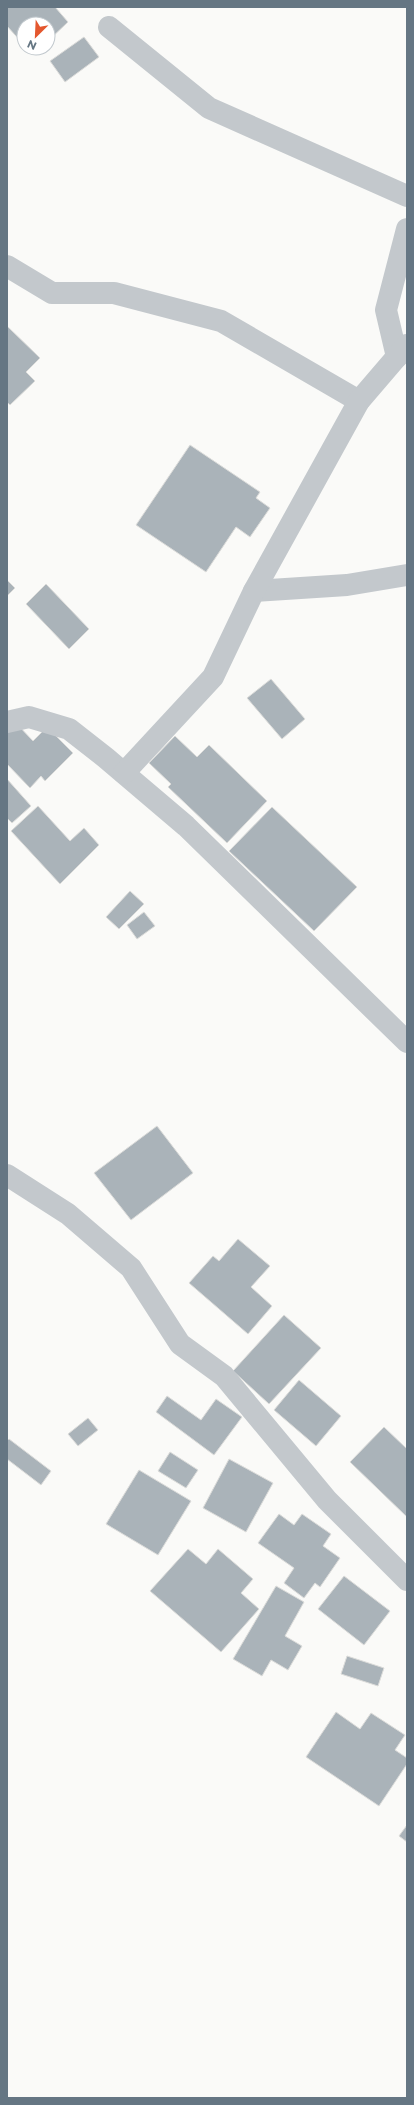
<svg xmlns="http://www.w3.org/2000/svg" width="414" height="2105" font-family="Montserrat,sans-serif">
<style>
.building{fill:#aab3b9;stroke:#dcdcda}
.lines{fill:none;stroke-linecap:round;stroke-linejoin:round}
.street{stroke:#c3c8cc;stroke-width:22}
</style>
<rect width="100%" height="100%" fill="#fafaf8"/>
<!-- building -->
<g class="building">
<polygon points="7,7 55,7 68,22 48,41 48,24 24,24 24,45 7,26"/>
<polygon points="84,37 99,57 65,82 50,61"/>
<polygon points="27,48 40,48 33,55"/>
<polygon points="7,326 40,358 26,372 35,381 10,405 7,402"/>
<polygon points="190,445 260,492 256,498 270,508 250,537 236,527 206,572 136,525"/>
<polygon points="7,580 15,588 7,596"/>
<polygon points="46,584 89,629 69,649 26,604"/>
<polygon points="271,679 305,719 282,739 247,698"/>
<polygon points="16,723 33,741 47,727 73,753 45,781 41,776 30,788 7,764 7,731"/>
<polygon points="175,736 197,757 209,745 267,801 227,843 168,787 171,784 149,763"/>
<polygon points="7,779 31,806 12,823 7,818"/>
<polygon points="38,806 70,841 84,828 99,845 60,884 11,831"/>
<polygon points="272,807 357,887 314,931 229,851"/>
<polygon points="130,891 144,904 119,929 106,917"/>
<polygon points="144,912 155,926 137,939 127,925"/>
<polygon points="157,1126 193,1173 131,1220 94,1173"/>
<polygon points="238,1239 270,1266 251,1287 272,1306 248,1334 189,1283 213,1256 219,1261"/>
<polygon points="284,1315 321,1348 269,1404 233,1371"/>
<polygon points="299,1380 341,1416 316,1446 274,1410"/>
<polygon points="167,1396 201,1420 216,1399 242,1417 214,1455 156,1412"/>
<polygon points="88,1418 98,1430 78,1446 68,1434"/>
<polygon points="384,1427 407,1449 407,1517 350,1462"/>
<polygon points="9,1439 51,1471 41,1485 7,1459 7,1441"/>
<polygon points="170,1452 198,1470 186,1488 158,1471"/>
<polygon points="229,1459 273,1483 246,1532 203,1508"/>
<polygon points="139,1470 191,1501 158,1555 106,1524"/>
<polygon points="279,1514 294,1525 302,1514 331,1534 323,1546 340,1558 320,1587 315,1583 304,1598 284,1583 294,1568 258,1543"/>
<polygon points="188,1549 206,1564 218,1549 253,1579 241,1593 259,1609 221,1652 150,1591"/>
<polygon points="344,1576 390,1611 364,1645 318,1609"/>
<polygon points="276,1586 304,1602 285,1636 302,1646 288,1670 271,1660 262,1676 233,1659"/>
<polygon points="347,1656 384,1668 378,1686 341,1674"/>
<polygon points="336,1712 360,1729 371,1713 405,1735 395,1750 407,1758 407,1764 379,1806 306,1757"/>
<polygon points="407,1825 407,1842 399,1836"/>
</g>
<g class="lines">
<!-- street -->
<g class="street">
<polyline points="109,27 209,108 407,196"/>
<polyline points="7,266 52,293 114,293 221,321 359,401"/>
<polyline points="397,357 386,310 407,229"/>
<polyline points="254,591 347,585 407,575"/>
<polyline points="7,722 29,717 69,729 106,758 186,826 407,1042"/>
<polyline points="124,773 213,677 254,591 359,401 407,345"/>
<polyline points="7,1175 68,1214 131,1268 180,1344 224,1376 327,1500 407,1580"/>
</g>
</g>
<!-- border -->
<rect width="414" height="2105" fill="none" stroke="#657683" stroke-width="16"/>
<!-- north arrow -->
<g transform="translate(36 36) rotate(204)"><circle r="19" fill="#ffffff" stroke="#c1c8cd"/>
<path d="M0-3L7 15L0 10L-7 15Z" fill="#e4572e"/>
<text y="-6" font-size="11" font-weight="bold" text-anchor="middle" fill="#657683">N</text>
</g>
</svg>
